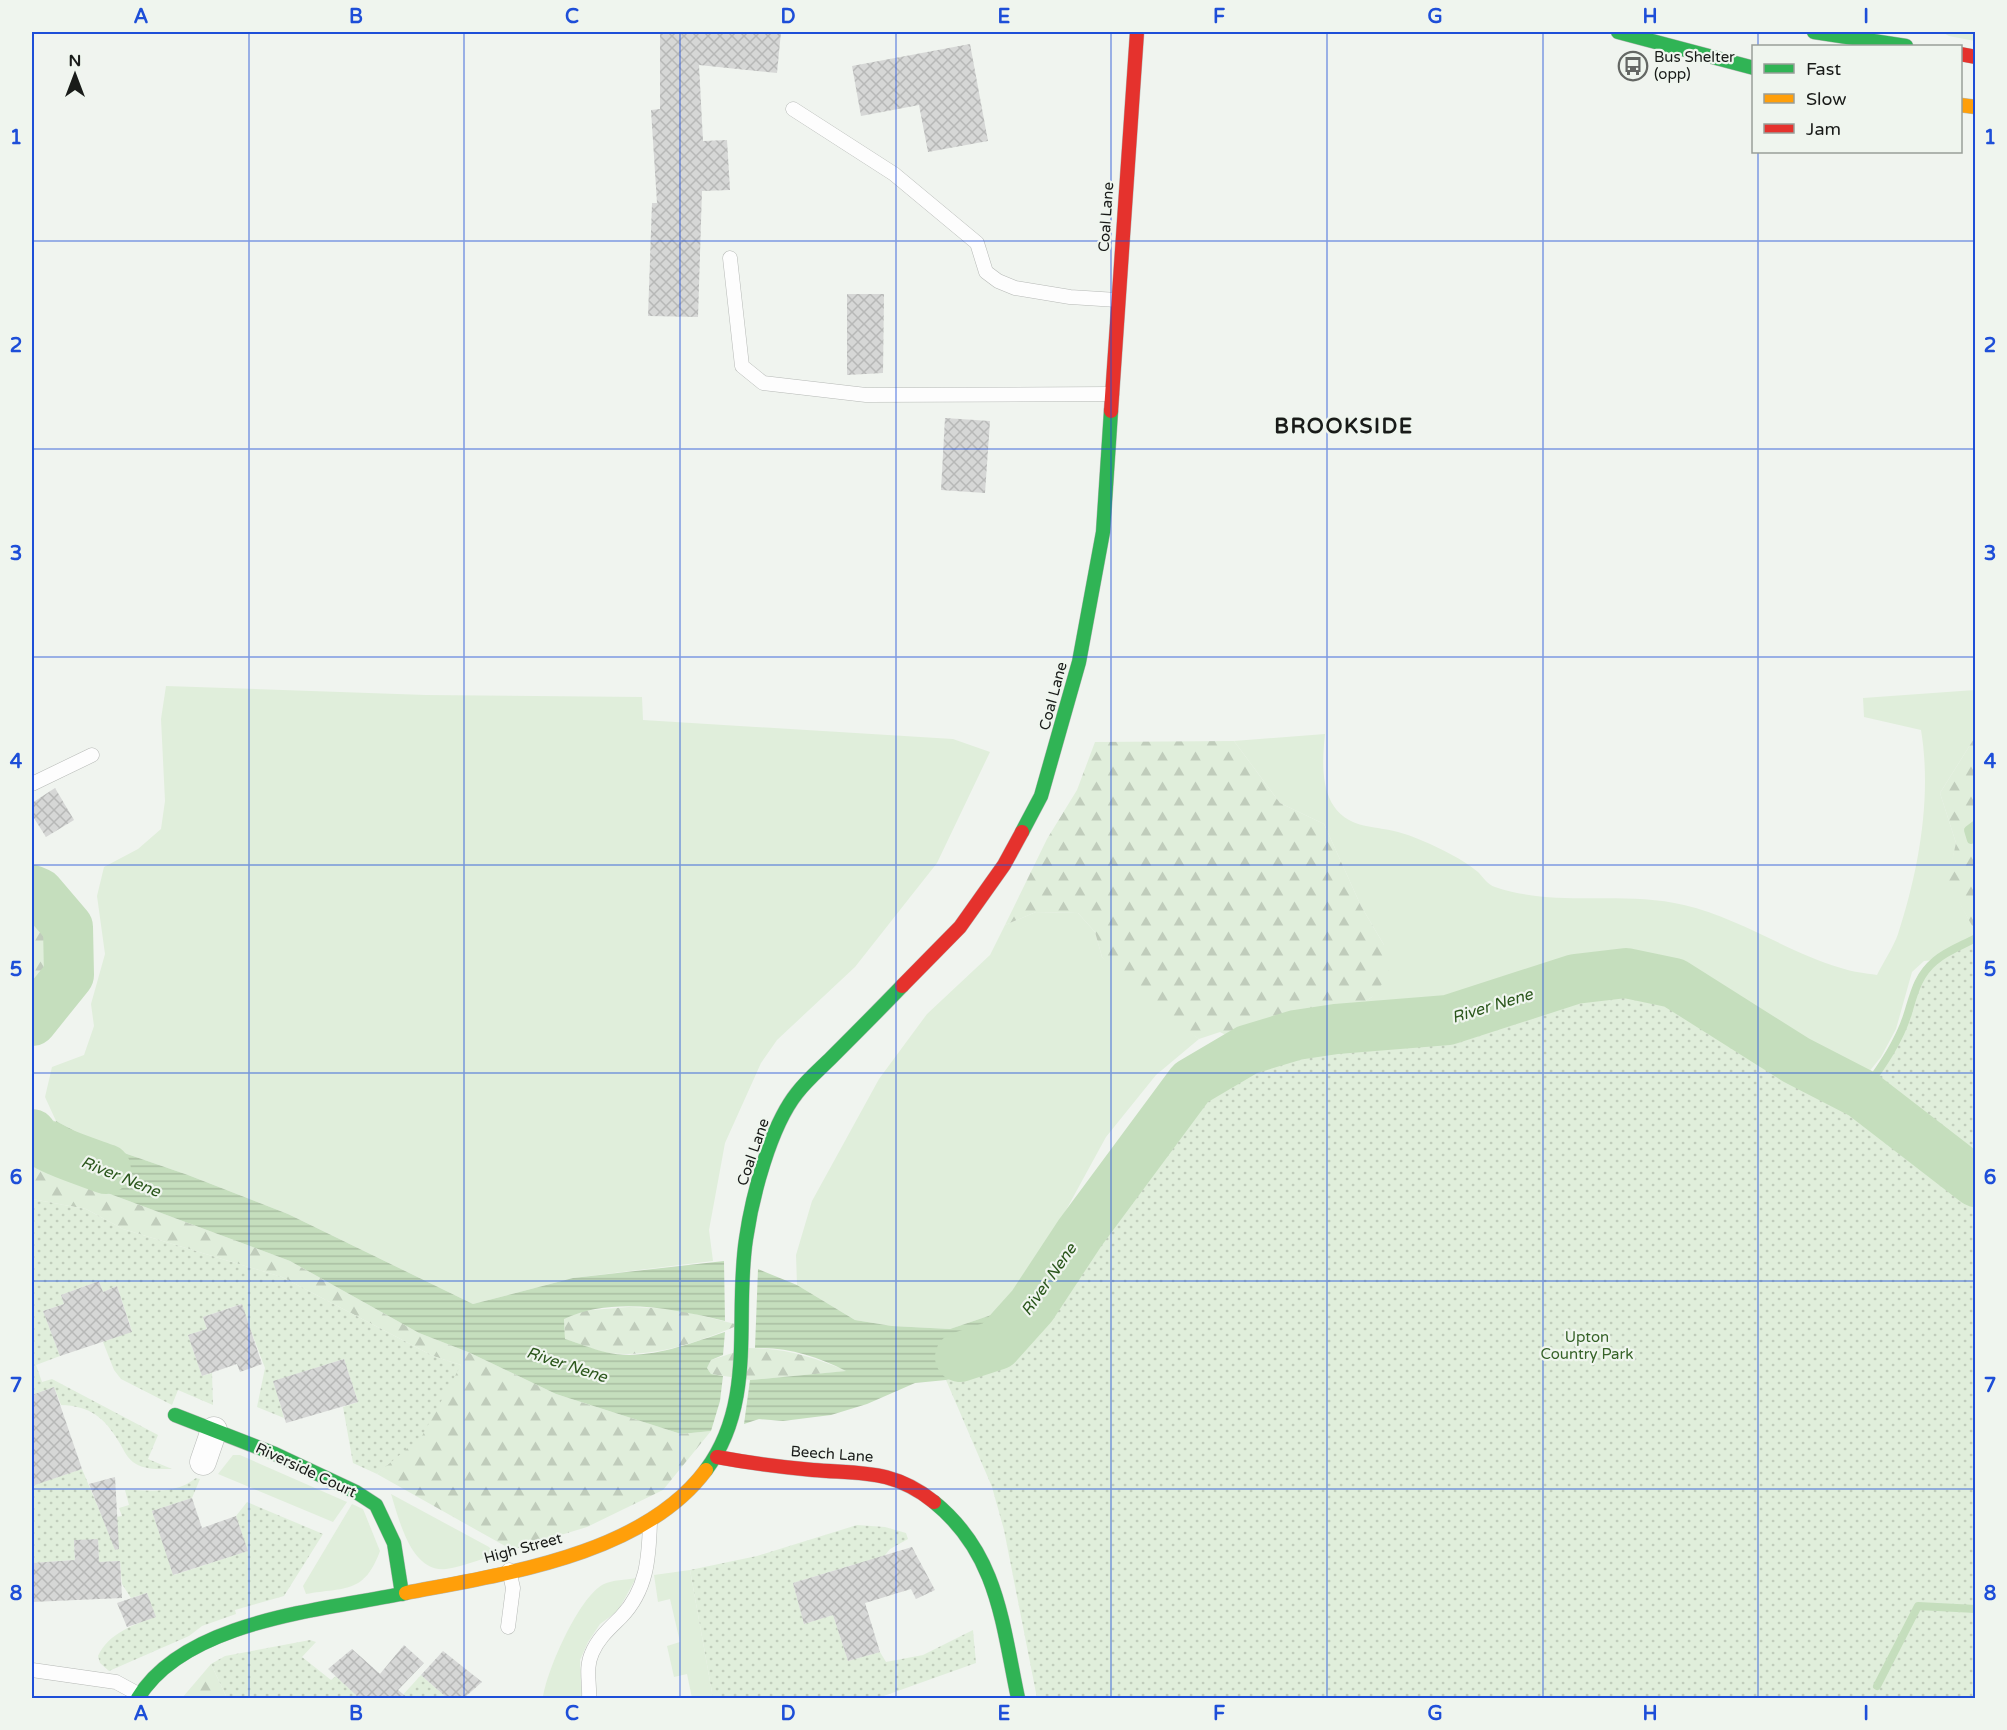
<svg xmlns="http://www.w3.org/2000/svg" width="2007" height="1730" font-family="'Varela Round',sans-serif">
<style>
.grass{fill:#e0eedb}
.forest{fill:url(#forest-firs)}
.park{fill:url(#park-dots)}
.water{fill:url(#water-rules)}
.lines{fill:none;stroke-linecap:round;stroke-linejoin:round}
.stream{stroke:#c5debd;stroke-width:8}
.river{stroke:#c5debd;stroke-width:50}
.building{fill:url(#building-cross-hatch)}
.lane-casing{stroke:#b6b9b6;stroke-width:15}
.street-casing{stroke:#b6b9b6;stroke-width:27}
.fast-casing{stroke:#b6b9b6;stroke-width:15}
.slow-casing{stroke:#b6b9b6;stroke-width:15}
.jam-casing{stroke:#b6b9b6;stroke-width:15}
.lane{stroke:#fdfdfd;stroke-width:14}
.street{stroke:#fdfdfd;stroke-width:26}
.fast{stroke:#30b455;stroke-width:14}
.slow{stroke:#ff9f0a;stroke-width:14}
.jam{stroke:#e5322d;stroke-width:14}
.grid{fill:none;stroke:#1d4ed8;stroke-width:1.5;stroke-opacity:0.55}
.labels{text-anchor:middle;stroke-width:4.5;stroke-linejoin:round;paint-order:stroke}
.poi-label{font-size:15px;fill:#191b19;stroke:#eff5ee;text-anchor:start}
.street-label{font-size:15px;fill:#191b19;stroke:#eff5ee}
.park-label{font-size:15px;fill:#366228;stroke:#eff5ee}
.water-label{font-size:16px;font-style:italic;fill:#2a561b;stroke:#eff5ee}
.district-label{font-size:21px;font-weight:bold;letter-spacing:1.5px;fill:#191b19;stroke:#eff5ee}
.neatline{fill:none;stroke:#1d4ed8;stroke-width:2}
.grid-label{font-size:20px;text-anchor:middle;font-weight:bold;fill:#1d4ed8}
</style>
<defs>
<pattern id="forest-firs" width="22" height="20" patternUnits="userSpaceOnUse" patternTransform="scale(1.5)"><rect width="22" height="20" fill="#e0eedb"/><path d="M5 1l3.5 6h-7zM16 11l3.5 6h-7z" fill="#c0ccbb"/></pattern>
<pattern id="park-dots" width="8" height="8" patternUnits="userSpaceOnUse" patternTransform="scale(1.5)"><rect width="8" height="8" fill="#e0eedb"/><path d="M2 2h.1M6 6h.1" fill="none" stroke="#c0ccbb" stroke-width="1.8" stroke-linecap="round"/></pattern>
<pattern id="water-rules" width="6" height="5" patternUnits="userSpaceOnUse" patternTransform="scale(1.5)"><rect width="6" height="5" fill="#c5debd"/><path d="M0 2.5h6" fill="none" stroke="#a9bea2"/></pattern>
<pattern id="building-cross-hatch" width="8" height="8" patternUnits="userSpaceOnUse" patternTransform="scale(1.5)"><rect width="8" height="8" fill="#d6d7d6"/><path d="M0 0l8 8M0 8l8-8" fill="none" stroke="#b7b8b7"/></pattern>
</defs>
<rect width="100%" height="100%" fill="#f0f4ef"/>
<!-- grass -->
<g class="grass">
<polygon points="1942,32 1975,32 1975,41 1949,36"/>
<polygon points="166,686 426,695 642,697 643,720 953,739 990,752 937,863 855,967 777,1040 761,1063 725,1143 709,1230 713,1261 573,1278 473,1304 288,1214 188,1175 101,1145 56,1121 45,1097 52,1067 84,1055 94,1026 91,1004 105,954 97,896 104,867 138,849 161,829 165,801 161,719"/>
<path d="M1975,690v47l-35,56 16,50 -8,38 27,50v219l-79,-110 24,-63 15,-17 -11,1 -12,11 -16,57 -15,28 -13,16 -10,2 -30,-20 -22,-7 -90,-55 -48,-24 -51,-4 -82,15 -98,30 -50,4h-42l27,-17 12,-52 -23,-39 -37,-82 -44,-21 -46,-62 91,-7c-4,38 -5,83 41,92 23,4 35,5 57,15 19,8 39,18 55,31 5,5 10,13 17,15 62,21 127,3 189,18 56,13 103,47 157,63 11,4 24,5 36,7 7,-14 16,-27 21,-41 21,-64 34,-138 23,-204l-57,-13 -1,-19z"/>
<polygon points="1036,912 1078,913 1095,932 1102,957 1164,1012 1199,1039 1156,1075 1106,1137 1065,1212 1037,1270 1000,1312 950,1329 892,1326 855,1320 797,1285 796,1255 812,1201 879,1079 927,1014 990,955 1005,925"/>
<polygon points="233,1455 240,1455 347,1502 333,1522 218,1474"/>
<path d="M391,1494l98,53 7,8c-16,4 -34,12 -50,14 -35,4 -47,-50 -55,-75z"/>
<path d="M352,1504l11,5 17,42c-16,43 -34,36 -74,43l-3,-8z"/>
<polygon points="690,1570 713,1698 692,1698 687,1674 674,1677 667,1646 680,1642 670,1599 658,1602 654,1575"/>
<path d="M636,1578l-18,33 -18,13 -12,18 -8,18 2,38h-39c3,-26 36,-102 61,-114 8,-4 22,-4 32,-6z"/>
</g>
<!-- forest -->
<g class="forest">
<polygon points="1975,737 1975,931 1947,881 1956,843 1940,793"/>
<polygon points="1234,741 1280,803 1324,824 1361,906 1384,945 1389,975 1372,997 1345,1014 1293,1023 1241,1043 1220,1032 1199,1039 1136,995 1102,957 1095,932 1078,913 1036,912 1005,925 1047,839 1077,790 1095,742"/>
<polygon points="32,890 39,893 68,927 69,975 32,1021"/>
<polygon points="32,1165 290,1261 419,1333 468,1352 556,1394 681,1434 711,1431 663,1490 587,1527 512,1550 377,1474 389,1463 461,1365 433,1356 282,1277 123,1229 86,1209 32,1199"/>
<path d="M629,1307l46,2 64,16c-41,17 -84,33 -130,28 -15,-2 -30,-10 -44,-14l-1,-21 16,-7z"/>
<path d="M748,1348c39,0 64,9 100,23l-98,9 -39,-6 -4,-6 4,-8z"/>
<polygon points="211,1664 227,1698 182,1698"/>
</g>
<!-- park -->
<g class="park">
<path d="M1975,938v760h-938l-33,-168 -12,-43 -46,-107 43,-9 29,-19 38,-48 135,-221 56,-33 49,-15 40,-6 112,-9 127,-41 51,-6 48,10 104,65 84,46c17,-24 38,-51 46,-81 6,-20 10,-38 27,-52 11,-10 28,-16 40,-23z"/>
<path d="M32,1199l54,10 37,20 159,48 151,79 28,9 -39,71 -45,38 -24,-11 -10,-56 15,-5 -14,-43 -70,22 10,37 -27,-11 8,-39 -24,-64 -38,13 4,12 -19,6 14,41 10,-3 1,32 -35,-15 -6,15 -51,-26 -7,-9 -11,-28 29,-11 -15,-45 -14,6 -4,-11 -38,14 3,9 -21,7 17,45 -24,9 6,17 10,-3 106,56 -10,24 24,10c-11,0 -26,1 -36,-5 -9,-5 -12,-14 -17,-22 -15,-25 -29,-36 -58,-37l-7,-18 -22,8z"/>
<path d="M42,1466l7,14 33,-11 21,50 19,-3 -3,-8 10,-3 -4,-15c25,0 50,5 71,-12l4,1 -8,19 -40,13 22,64 73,-24 -11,-35 11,-14 76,32 -39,62 -49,14 1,4 -34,12 -13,10 -80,35 -9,-8 -2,-7c11,-23 35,-31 57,-39l-8,-24 -16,5 -9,-14 -2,-23 -21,1 -1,-23 -24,2 1,19 -43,3v-93z"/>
<polygon points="857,1525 885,1527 906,1533 908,1539 890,1549 878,1564 852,1565 793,1583 804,1624 833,1615 848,1661 880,1652 886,1662 923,1655 973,1630 976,1663 878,1698 713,1698 690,1570 757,1556"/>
<polygon points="310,1640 316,1642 302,1657 331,1680 336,1676 359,1698 227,1698 211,1664 225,1656"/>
<polygon points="421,1675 447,1698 400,1698"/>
</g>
<!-- water -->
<g class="water">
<path d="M56,1121l45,24 87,30 100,39 185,90 100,-26 151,-17 1,60c-51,-12 -111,-25 -161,-2l1,20c13,4 27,10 40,13 39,10 83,-8 120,-20l-2,23 -12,5 -4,8 4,6 12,2 -3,25 -9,30 -30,3 -125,-40 -88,-42 -49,-19 -129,-72 -258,-96z"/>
<path d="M758,1269l39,16 58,35 37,6 58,3 50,-17 31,24 -13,16 -29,19 -43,9 -31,3 -48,21 -36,11 -48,6 -24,-2 -15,5 6,-44 96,-9c-29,-15 -59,-24 -91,-23z"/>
</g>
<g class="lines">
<!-- stream -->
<g class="stream">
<polyline points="1971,840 1968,830 1976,824"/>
<path d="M1862,1094c17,-24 37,-51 46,-81 6,-20 10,-38 27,-52 11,-10 28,-16 41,-23"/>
<polyline points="1877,1686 1918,1606 1976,1609"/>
</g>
<!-- river -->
<g class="river">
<polyline points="32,890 39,893 68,927 69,975 32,1021"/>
<path d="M32,1134c6,13 58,29 74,35"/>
<polyline points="960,1357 997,1345 1032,1306 1080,1233 1191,1083 1247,1050 1296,1035 1336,1029 1448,1020 1575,979 1626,973 1674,983 1796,1060 1862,1094 1976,1182"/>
</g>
</g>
<!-- building -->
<g class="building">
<polygon points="660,32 781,32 777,73 699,65 703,141 727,140 730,190 702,191 698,317 648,316 652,203 657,203 651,110 660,109"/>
<polygon points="970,44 988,141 928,152 919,105 861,116 852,66"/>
<polygon points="847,294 884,294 883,373 847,375"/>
<polygon points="945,418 990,421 985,493 941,490"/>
<polygon points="55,788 74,820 46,837 32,815 32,803"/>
<polygon points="99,1281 103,1292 117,1286 132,1332 60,1356 43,1311 64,1304 61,1295"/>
<polygon points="242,1304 262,1364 240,1372 237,1364 202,1376 188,1335 207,1329 203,1317"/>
<polygon points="344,1359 358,1402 286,1423 273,1381"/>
<polygon points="54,1387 82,1469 32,1486 32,1395"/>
<polygon points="115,1477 119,1549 115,1550 89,1484"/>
<polygon points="192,1498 202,1528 236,1516 248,1551 173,1575 152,1511"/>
<polygon points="98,1539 99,1562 120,1561 122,1598 32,1602 32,1563 75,1560 74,1540"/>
<polygon points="912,1547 935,1590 916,1599 911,1589 865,1603 880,1652 848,1661 833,1615 804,1624 793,1583"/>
<polygon points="147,1593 156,1617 127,1627 117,1603"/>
<polygon points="404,1645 424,1663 398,1690 408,1698 359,1698 328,1669 352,1649 380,1674"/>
<polygon points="443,1651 482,1682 464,1698 447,1698 421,1675"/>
</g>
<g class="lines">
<!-- lane casing -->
<g class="lane-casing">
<g id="lane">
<polyline points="793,109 894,174 977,243 986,272 998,281 1015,288 1070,297 1117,300"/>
<polyline points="730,258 742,366 763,383 866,395 1112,394"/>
<polyline points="32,784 92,755"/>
<polyline points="508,1627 513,1588 509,1570"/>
<polyline points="32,1670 116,1682 140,1695"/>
<path d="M589,1698c1,-15 -4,-30 3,-45 6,-15 18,-25 29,-36 26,-27 28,-59 29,-95"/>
</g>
</g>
<!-- street casing -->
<g class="street-casing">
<polyline id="street" points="203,1462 214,1430"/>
</g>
<!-- fast casing -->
<g class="fast-casing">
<g id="fast">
<polyline points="1618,32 1754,68"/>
<polyline points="1814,32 1906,46"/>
<polyline points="1022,832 1041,796 1079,662 1103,532 1111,411"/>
<polyline points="175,1415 275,1454 356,1492 376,1505 394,1543 402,1594"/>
<path d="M706,1470c51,-69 28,-153 40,-231 6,-42 24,-112 51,-146 10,-13 23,-24 35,-36 23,-23 47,-47 70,-71"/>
<path d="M934,1502c64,52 68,121 84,196"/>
<path d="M138,1698c47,-78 186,-88 268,-105"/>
</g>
</g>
<!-- slow casing -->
<g class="slow-casing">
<g id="slow">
<polyline points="1960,105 1976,107"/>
<path d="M406,1593c98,-19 237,-38 300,-123"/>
</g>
</g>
<!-- jam casing -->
<g class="jam-casing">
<g id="jam">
<polyline points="1960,54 1976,57"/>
<polyline points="1111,411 1137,32"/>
<polyline points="902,986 960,927 1004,865 1022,832"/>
<path d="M717,1457c32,6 64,10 96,13 48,4 80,-1 121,32"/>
</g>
</g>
<!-- lane -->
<use href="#lane" class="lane"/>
<!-- street -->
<use href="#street" class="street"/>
<!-- fast -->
<use href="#fast" class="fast"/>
<!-- slow -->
<use href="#slow" class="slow"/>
<!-- jam -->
<use href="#jam" class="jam"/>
</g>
<!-- grid -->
<path class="grid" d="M249,32v1666M464,32v1666M680,32v1666M896,32v1666M1111,32v1666M1327,32v1666M1543,32v1666M1758,32v14M1758,152v1546M32,241h1944M32,449h1944M32,657h1944M32,865h1944M32,1073h1944M32,1281h1944M32,1489h1944"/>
<!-- icons -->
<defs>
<g id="bus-ring" transform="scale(1.5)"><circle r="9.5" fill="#eff5ee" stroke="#646764" stroke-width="1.5"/><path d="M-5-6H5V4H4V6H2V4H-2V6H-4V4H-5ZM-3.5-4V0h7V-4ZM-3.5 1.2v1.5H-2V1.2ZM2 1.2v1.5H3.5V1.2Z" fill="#646764"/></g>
</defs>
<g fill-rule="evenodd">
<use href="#bus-ring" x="1633" y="66"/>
</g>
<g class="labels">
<!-- poi labels -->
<g class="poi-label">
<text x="1654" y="62">Bus Shelter<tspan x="1654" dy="17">(opp)</tspan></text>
</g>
<!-- street labels -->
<g class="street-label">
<text transform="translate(1106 217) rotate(-86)" y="5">Coal Lane</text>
<text transform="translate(1053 696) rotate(-75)" y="5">Coal Lane</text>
<text transform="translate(753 1152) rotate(-71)" y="5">Coal Lane</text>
<text transform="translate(832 1454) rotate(4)" y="5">Beech Lane</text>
<text transform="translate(306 1470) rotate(25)" y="5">Riverside Court</text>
<text transform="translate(523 1548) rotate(-15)" y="5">High Street</text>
</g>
<!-- park labels -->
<g class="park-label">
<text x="1587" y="1342">Upton<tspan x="1587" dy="17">Country Park</tspan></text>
</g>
<!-- water labels -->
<g class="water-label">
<text transform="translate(1492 1005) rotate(-17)" y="6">River Nene</text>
<text transform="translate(121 1176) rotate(22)" y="6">River Nene</text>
<text transform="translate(1048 1279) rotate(-55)" y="6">River Nene</text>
<text transform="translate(567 1364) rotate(18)" y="6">River Nene</text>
</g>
<!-- district labels -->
<g class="district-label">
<text x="1344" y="433">BROOKSIDE</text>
</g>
</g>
<!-- border -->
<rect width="2007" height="1730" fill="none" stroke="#eff5ee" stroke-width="66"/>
<!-- legend -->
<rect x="1752" y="45" width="210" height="108" fill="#eff5ee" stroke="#999e99" stroke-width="1.5"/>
<rect x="1764" y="64" width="30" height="9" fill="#30b455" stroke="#999e99" stroke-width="1.5"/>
<text x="1806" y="75" font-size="18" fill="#191b19">Fast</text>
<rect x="1764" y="94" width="30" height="9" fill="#ff9f0a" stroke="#999e99" stroke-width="1.5"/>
<text x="1806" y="105" font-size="18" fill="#191b19">Slow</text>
<rect x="1764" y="124" width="30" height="9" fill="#e5322d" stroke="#999e99" stroke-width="1.5"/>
<text x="1806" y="135" font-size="18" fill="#191b19">Jam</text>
<!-- north arrow -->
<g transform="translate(75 75)" stroke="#eff5ee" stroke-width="4.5" paint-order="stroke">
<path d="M0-4.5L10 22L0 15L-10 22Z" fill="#191b19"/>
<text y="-9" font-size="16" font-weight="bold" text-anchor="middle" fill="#191b19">N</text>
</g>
<rect x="33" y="33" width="1941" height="1664" class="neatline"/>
<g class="grid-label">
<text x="141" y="23">A</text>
<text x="356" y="23">B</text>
<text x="572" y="23">C</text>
<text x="788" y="23">D</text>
<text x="1004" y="23">E</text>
<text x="1219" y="23">F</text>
<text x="1435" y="23">G</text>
<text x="1650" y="23">H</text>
<text x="1866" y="23">I</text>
<text x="16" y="144">1</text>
<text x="1990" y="144">1</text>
<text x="16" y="352">2</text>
<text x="1990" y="352">2</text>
<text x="16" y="560">3</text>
<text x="1990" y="560">3</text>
<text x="16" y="768">4</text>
<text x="1990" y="768">4</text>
<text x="16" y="976">5</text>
<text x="1990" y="976">5</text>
<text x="16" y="1184">6</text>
<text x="1990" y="1184">6</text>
<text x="16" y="1392">7</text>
<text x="1990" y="1392">7</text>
<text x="16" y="1600">8</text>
<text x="1990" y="1600">8</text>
<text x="141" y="1720">A</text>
<text x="356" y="1720">B</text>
<text x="572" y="1720">C</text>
<text x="788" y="1720">D</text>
<text x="1004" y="1720">E</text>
<text x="1219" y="1720">F</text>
<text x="1435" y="1720">G</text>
<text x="1650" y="1720">H</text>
<text x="1866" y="1720">I</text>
</g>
</svg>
